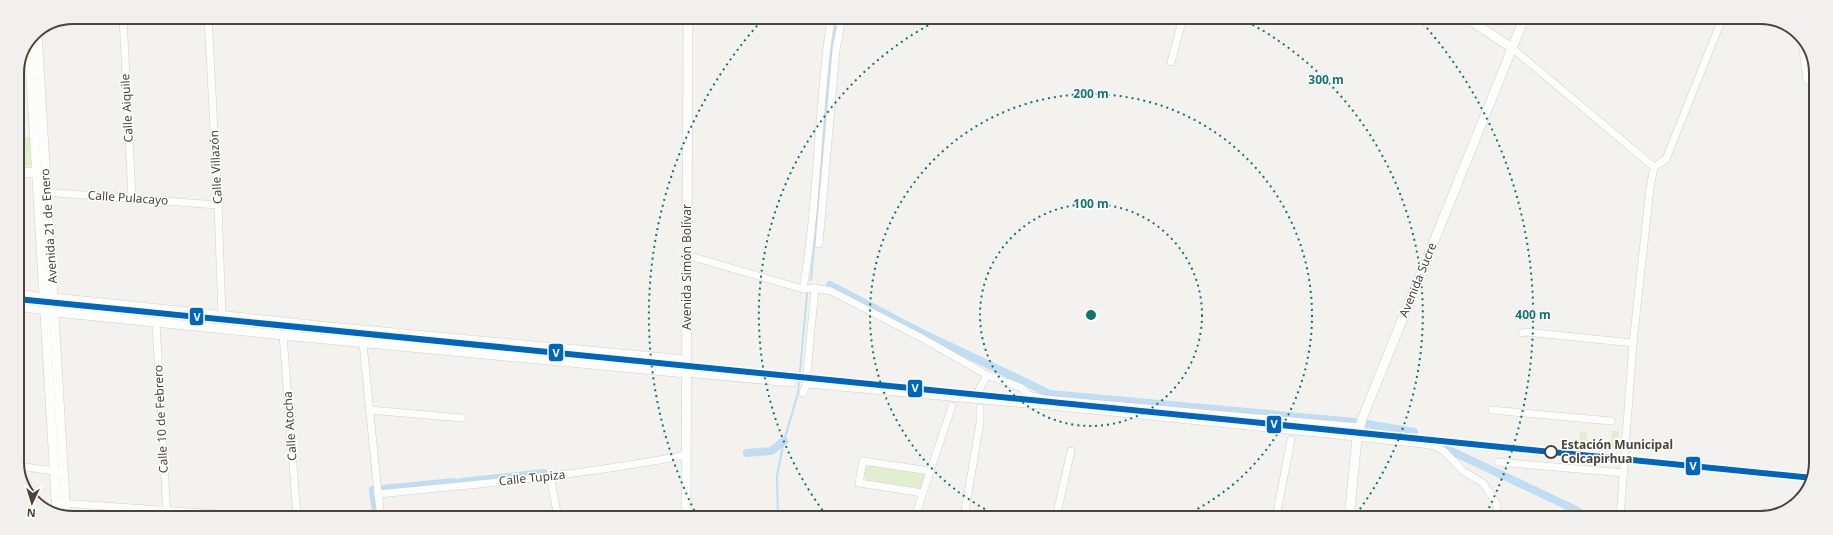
<svg xmlns="http://www.w3.org/2000/svg" width="1833" height="535" font-family="'Noto Sans',sans-serif">
<style>
.green{fill:#e1eecf}
.lines{fill:none;stroke-linecap:round;stroke-linejoin:round}
.stream{stroke:#c0ddf1;stroke-width:2}
.canal{stroke:#c0ddf1;stroke-width:8}
.minor-casing{stroke:#d2d0cb;stroke-width:8}
.tertiary-casing{stroke:#d2d0cb;stroke-width:10}
.minor{stroke:#fdfdfc;stroke-width:7}
.tertiary{stroke:#fdfdfc;stroke-width:9}
.rail-1-casing{stroke:#fff;stroke-width:9}
.rail-1{stroke:#0065bd;stroke-width:6}
.ring{fill:none;stroke:#0f766e;stroke-width:2;stroke-dasharray:2 4}
.stop-dot{fill:#fff;stroke:#4b4439;stroke-width:2}
.labels{text-anchor:middle;stroke-width:3;stroke-linejoin:round;paint-order:stroke}
.street-label{font-size:12px;fill:#4b4439;stroke:#fff}
.stop-label{font-size:12px;font-weight:bold;fill:#4b4439;stroke:#fff;text-anchor:start}
.rim{fill:none;stroke:#4b4439;stroke-width:2}
.centre{fill:#0f766e;stroke:#fff;stroke-width:2}
.ring-label{font-size:12px;text-anchor:middle;font-weight:bold;fill:#0f766e;stroke:#fff;stroke-width:3;stroke-linejoin:round;paint-order:stroke}
.line-badge{stroke:#fff;stroke-width:1.5}
.badge-label{font-size:11px;text-anchor:middle;font-weight:bold;fill:#fff}
</style>
<rect width="100%" height="100%" fill="#f4f2ee"/>
<!-- green -->
<g class="green">
<polygon points="17,137 31,137 32,166 17,167"/>
<polygon points="1580,431 1587,432 1586,446 1579,445"/>
<polygon points="1612,431 1619,431 1618,447 1611,446"/>
<polygon points="870,465 924,474 925,477 923,488 918,490 868,481 864,476 864,470"/>
</g>
<g class="lines">
<!-- stream -->
<g class="stream">
<polyline points="811,280 831,50 837,18"/>
<polyline points="778,517 777,476 784,441 798,393 807,294"/>
</g>
<!-- canal -->
<g class="canal">
<polyline points="830,285 918,331 1050,394 1355,422"/>
<polyline points="1367,424 1414,432"/>
<polyline points="1447,449 1572,508 1589,518"/>
<polyline points="747,453 771,451 784,441"/>
<polyline points="461,482 544,473"/>
<polyline points="382,489 454,482"/>
<polyline points="373,490 375,506"/>
</g>
<!-- minor casing -->
<g class="minor-casing">
<g id="minor">
<polyline points="123,17 132,199"/>
<polyline points="208,17 218,205 222,316"/>
<polyline points="1801,35 1807,80 1816,86"/>
<polyline points="1512,48 1654,167"/>
<polyline points="1171,62 1183,18"/>
<polyline points="43,192 218,205"/>
<polyline points="819,244 836,50 842,18"/>
<polyline points="686,255 803,289 815,288 831,291 920,337 987,375 1022,388 1028,395 1044,399 1359,427"/>
<path d="M803,289c16,-90 14,-181 28,-271"/>
<polyline points="17,293 44,297"/>
<polyline points="17,307 45,311"/>
<polyline points="156,323 167,516"/>
<polyline points="1522,333 1526,332 1633,343"/>
<polyline points="283,335 297,516"/>
<polyline points="363,343 378,494 381,517"/>
<polyline points="686,373 792,383"/>
<polyline points="807,373 815,288"/>
<polyline points="979,390 987,375"/>
<polyline points="803,393 807,384 1081,409 1423,444 1435,446 1445,452 1463,471 1483,483 1497,504 1496,518"/>
<polyline points="369,410 462,418"/>
<polyline points="1492,410 1611,421"/>
<polyline points="1498,462 1624,473"/>
<polyline points="17,466 55,471"/>
<polyline points="550,477 558,517"/>
<polyline points="923,493 859,483 863,461 930,471"/>
<path d="M378,494c103,-10 206,-19 308,-39"/>
<polyline points="61,503 246,516"/>
<polyline points="340,516 381,513"/>
<polyline points="915,517 952,406"/>
<polyline points="964,517 980,423 980,408"/>
<polyline points="1056,517 1071,451"/>
<polyline points="1276,517 1291,440"/>
<polyline points="1620,518 1633,343 1650,188 1654,167 1666,159 1722,19"/>
</g>
</g>
<!-- tertiary casing -->
<g class="tertiary-casing">
<g id="tertiary">
<polyline points="1468,19 1512,48"/>
<polyline points="37,32 66,516"/>
<polyline points="29,44 57,515"/>
<polyline points="17,172 42,173"/>
<polyline points="44,297 341,328 686,360"/>
<polyline points="45,311 283,335 686,373"/>
<polyline points="686,517 688,18"/>
<polyline points="1349,518 1357,438 1362,419 1524,19"/>
</g>
</g>
<!-- minor -->
<use href="#minor" class="minor"/>
<!-- tertiary -->
<use href="#tertiary" class="tertiary"/>
<!-- rail-1 casing -->
<g class="rail-1-casing">
<polyline id="rail-1" points="17,299 1813,478"/>
</g>
<!-- rail-1 -->
<use href="#rail-1" class="rail-1"/>
</g>
<!-- distance rings -->
<g class="ring">
<circle cx="1091" cy="315" r="111"/>
<path d="M1001 517A221 221 0 1 1 1181 517"/>
<path d="M826 515A332 332 0 0 1 940 19M1242 19A332 332 0 0 1 1354 517"/>
<path d="M697 516A442 442 0 0 1 763 19M1419 19A442 442 0 0 1 1485 516"/>
</g>
<!-- markers -->
<circle class="stop-dot" cx="1551" cy="452" r="6"/>
<g class="labels">
<!-- street labels -->
<g class="street-label">
<text transform="translate(127 108) rotate(-93)" y="4">Calle Aiquile</text>
<text transform="translate(216 167) rotate(-93)" y="4">Calle Villazón</text>
<text transform="translate(128 198) rotate(4)" y="4">Calle Pulacayo</text>
<text transform="translate(49 226) rotate(-94)" y="4">Avenida 21 de Enero</text>
<text transform="translate(687 267) rotate(-90)" y="4">Avenida Simón Bolívar</text>
<text transform="translate(1418 280) rotate(-68)" y="4">Avenida Sucre</text>
<text transform="translate(161 419) rotate(-93)" y="4">Calle 10 de Febrero</text>
<text transform="translate(290 426) rotate(-94)" y="4">Calle Atocha</text>
<text transform="translate(532 478) rotate(-6)" y="4">Calle Tupiza</text>
</g>
<!-- stop labels -->
<g class="stop-label">
<text x="1561" y="449">Estación Municipal<tspan x="1561" dy="14">Colcapirhua</tspan></text>
</g>
</g>
<!-- crop -->
<path d="M0 0H1833V535H0ZM73 24H1760A49 49 0 0 1 1809 73V462A49 49 0 0 1 1760 511H73A49 49 0 0 1 24 462V73A49 49 0 0 1 73 24Z" fill="#f1f0ef" fill-rule="evenodd"/>
<path class="rim" d="M73 24H1760A49 49 0 0 1 1809 73V462A49 49 0 0 1 1760 511H73A49 49 0 0 1 24 462V73A49 49 0 0 1 73 24Z"/>
<circle cx="1091" cy="315" r="6" class="centre"/>
<g class="ring-label">
<text x="1326" y="84">300 m</text>
<text x="1091" y="98">200 m</text>
<text x="1091" y="208">100 m</text>
<text x="1533" y="319">400 m</text>
</g>
<g class="line-badge">
<rect x="189" y="307" width="15" height="19" rx="4" fill="#0065bd"/>
<rect x="548" y="343" width="16" height="19" rx="4" fill="#0065bd"/>
<rect x="907" y="379" width="16" height="19" rx="4" fill="#0065bd"/>
<rect x="1266" y="415" width="16" height="19" rx="4" fill="#0065bd"/>
<rect x="1685" y="456" width="16" height="20" rx="4" fill="#0065bd"/>
</g>
<g class="badge-label">
<text x="197" y="321">V</text>
<text x="556" y="357">V</text>
<text x="915" y="392">V</text>
<text x="1274" y="428">V</text>
<text x="1693" y="470">V</text>
</g>
<!-- north arrow -->
<g transform="translate(32 503) rotate(184)" stroke="#ffffff" stroke-width="3" paint-order="stroke">
<path d="M0-3L7 15L0 10L-7 15Z" fill="#4b4439"/>
<text y="-6" font-size="11" font-weight="bold" text-anchor="middle" fill="#4b4439">N</text>
</g>
</svg>
